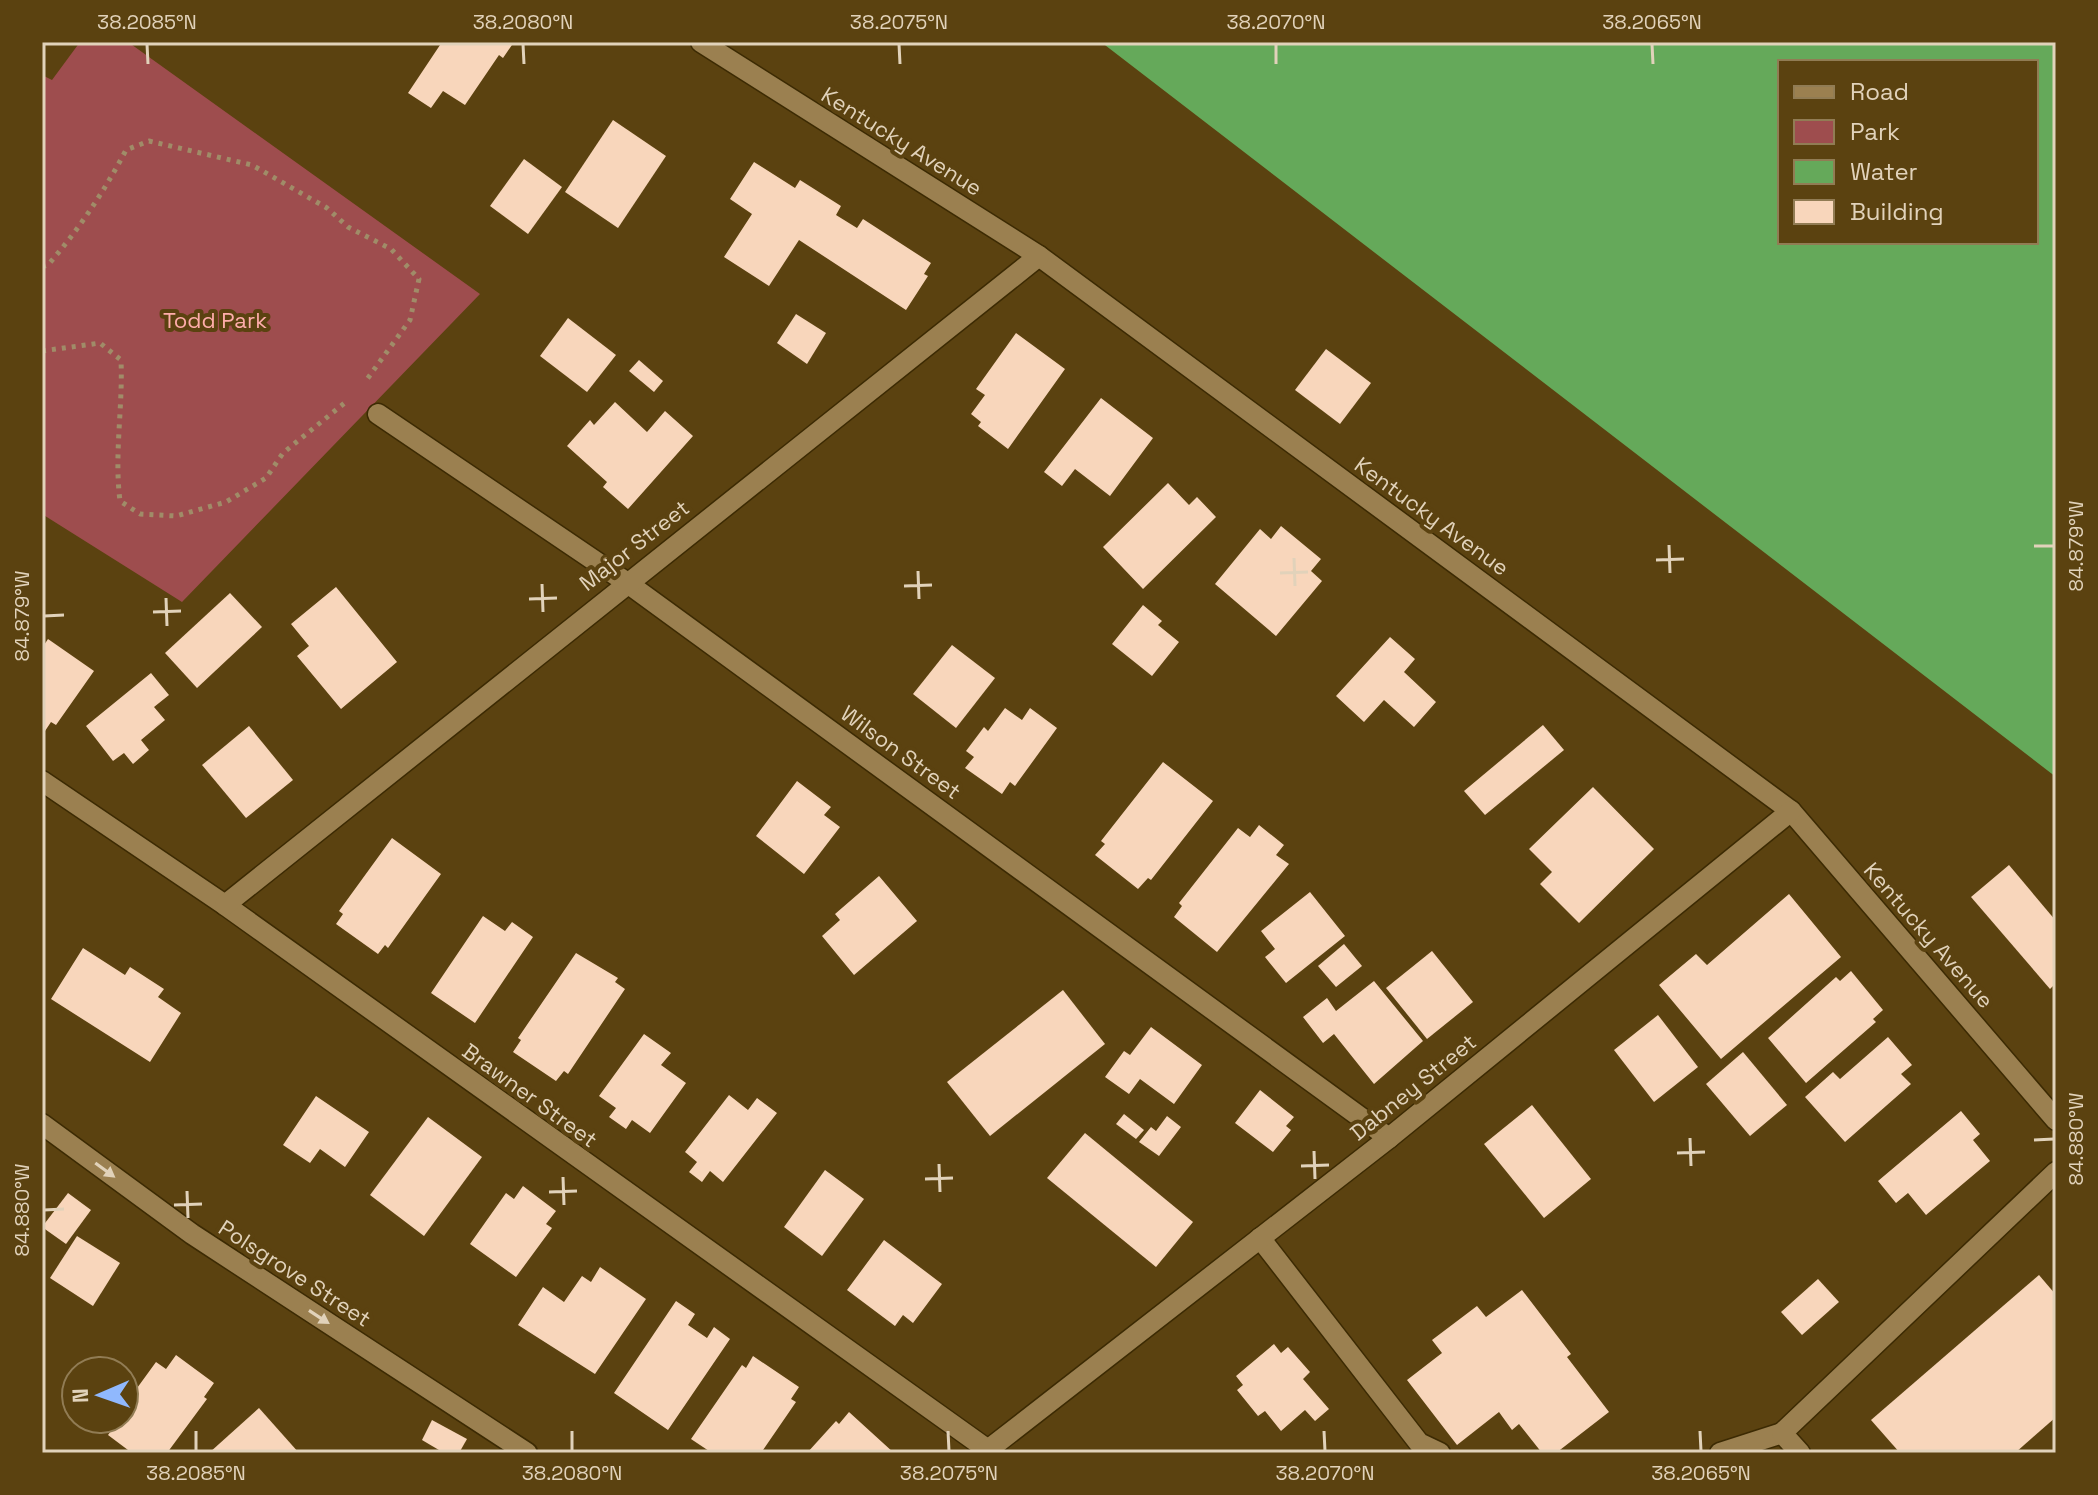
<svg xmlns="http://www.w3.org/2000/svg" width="2098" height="1495" font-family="'Space Grotesk',sans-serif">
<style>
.green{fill:#9e4d4e}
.water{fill:#65a95a;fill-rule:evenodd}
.building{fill:#f8d6bb}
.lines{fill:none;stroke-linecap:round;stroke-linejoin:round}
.minor-casing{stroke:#3c2a03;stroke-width:23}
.path{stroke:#a08c68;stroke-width:5;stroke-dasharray:4 6;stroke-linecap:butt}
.minor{stroke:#9b8050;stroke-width:20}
.oneway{fill:#e1d2ba}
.ticks{fill:none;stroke:#e1d2ba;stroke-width:3}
.labels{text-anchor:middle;stroke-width:8;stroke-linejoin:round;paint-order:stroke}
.street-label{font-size:22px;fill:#e1d2ba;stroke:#5b4210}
.park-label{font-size:22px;fill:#ffadab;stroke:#5b4210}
.neatline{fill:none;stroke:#e1d2ba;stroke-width:3}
.ticks-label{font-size:20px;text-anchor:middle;fill:#e1d2ba}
</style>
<rect width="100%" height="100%" fill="#5b4210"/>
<!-- green -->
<polygon class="green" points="80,42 128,42 480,294 182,602 42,514 42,75 52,80"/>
<!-- water -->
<path class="water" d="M1101,42h955v735zM1780,62h256v180h-256z"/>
<!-- building -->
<g class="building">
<polygon points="442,42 514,42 503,58 499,55 465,105 443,91 431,108 408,93"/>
<polygon points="613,120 666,156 618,228 565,192"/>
<polygon points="524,159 562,187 528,234 490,206"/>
<polygon points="754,162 795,188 800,180 841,206 836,215 857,228 863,219 931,263 924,274 928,276 906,310 799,240 769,286 724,257 752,214 730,199"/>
<polygon points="796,314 826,333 807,364 777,343"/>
<polygon points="568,318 616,355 587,392 540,356"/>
<polygon points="1016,333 1065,369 1008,449 978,426 981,422 971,414 985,395 976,389"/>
<polygon points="1326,349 1371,383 1340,424 1295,390"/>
<polygon points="639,360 663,381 654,392 629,371"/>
<polygon points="1101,398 1153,438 1110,496 1075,469 1062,486 1044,472"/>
<polygon points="615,402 647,432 665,411 693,436 628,509 603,487 607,482 567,446 590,420 594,425"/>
<polygon points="1168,483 1189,505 1197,497 1216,517 1143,589 1103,547"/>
<polygon points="1281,526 1321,559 1311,571 1322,581 1276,636 1215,584 1260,529 1271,539"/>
<polygon points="336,587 397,662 341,709 297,656 309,646 291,624"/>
<polygon points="230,593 262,627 197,688 165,653"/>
<polygon points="1143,605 1162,621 1158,625 1179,642 1152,676 1112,644"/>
<polygon points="1390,637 1415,659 1404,672 1436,702 1414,727 1384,700 1364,722 1336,696"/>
<polygon points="48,639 94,671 56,725 51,722 45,731 42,729 42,648"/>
<polygon points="952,645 995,678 956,728 913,694"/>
<polygon points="151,673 169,695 154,707 165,720 141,740 149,750 133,764 124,753 113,761 86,726"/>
<polygon points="1005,708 1022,720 1030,708 1057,728 1015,786 1010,782 1002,794 965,768 974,757 966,751 984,727 988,731"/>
<polygon points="1543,725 1564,750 1485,815 1464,791"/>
<polygon points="249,726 293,780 246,818 202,765"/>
<polygon points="1163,762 1213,801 1151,880 1148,878 1138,889 1095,855 1105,844 1101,841"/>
<polygon points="797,781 831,807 824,815 840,827 804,874 756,836"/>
<polygon points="1593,787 1654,849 1579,923 1540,884 1552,872 1529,849"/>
<polygon points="1259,825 1284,845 1276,855 1289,864 1217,952 1174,917 1182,906 1179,903 1238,828 1250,837"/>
<polygon points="392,838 441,874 388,948 385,945 378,954 336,924 343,914 339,911"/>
<polygon points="2009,865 2056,921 2056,983 2050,989 1971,897"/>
<polygon points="879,876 917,921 854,975 822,936 840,920 835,914"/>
<polygon points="1310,892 1345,936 1286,983 1265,957 1275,949 1261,931"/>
<polygon points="1789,894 1841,957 1721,1059 1659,985 1696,954 1707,965"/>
<polygon points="483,916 505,931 512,922 533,937 475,1023 431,993"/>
<polygon points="1344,944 1362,966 1336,987 1318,966"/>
<polygon points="83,948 125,975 130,967 164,989 158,997 181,1013 150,1062 51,999"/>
<polygon points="1432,951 1473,1002 1427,1039 1386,988"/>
<polygon points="576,953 618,978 615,982 625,989 568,1074 564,1071 556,1081 513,1052 521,1040 518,1038"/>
<polygon points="1851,971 1883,1010 1873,1019 1876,1022 1806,1083 1768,1038 1836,977 1840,981"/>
<polygon points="1374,981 1423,1041 1374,1084 1334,1034 1323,1043 1303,1017 1327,998 1336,1011"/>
<polygon points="1063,990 1105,1044 990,1136 947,1082"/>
<polygon points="1658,1015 1698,1067 1654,1102 1614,1050"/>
<polygon points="1151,1027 1202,1065 1174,1104 1140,1079 1129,1094 1105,1077 1124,1051 1130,1055"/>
<polygon points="644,1034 671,1053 661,1065 686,1083 650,1133 632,1120 626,1129 609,1117 616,1108 599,1096"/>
<polygon points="1888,1037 1912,1065 1901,1074 1911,1084 1845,1142 1805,1097 1833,1072 1840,1079"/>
<polygon points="1743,1052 1787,1105 1750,1136 1706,1084"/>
<polygon points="1260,1090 1294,1117 1286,1126 1291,1130 1273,1152 1235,1123"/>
<polygon points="729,1095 748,1110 757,1098 777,1113 723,1182 710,1171 702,1182 689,1172 697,1162 685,1152"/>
<polygon points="316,1096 369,1132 345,1167 320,1149 310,1163 283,1145"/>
<polygon points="1532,1105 1591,1179 1544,1218 1484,1144"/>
<polygon points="1961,1111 1980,1134 1973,1140 1990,1161 1926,1215 1908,1193 1896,1203 1878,1181"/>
<polygon points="1124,1114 1144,1130 1136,1139 1116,1124"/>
<polygon points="1167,1116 1181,1127 1159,1156 1139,1142 1151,1127 1156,1131"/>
<polygon points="428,1117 482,1157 424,1236 370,1195"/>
<polygon points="1085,1133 1193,1222 1156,1267 1047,1178"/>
<polygon points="825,1170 864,1199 822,1256 784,1227"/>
<polygon points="523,1186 556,1211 546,1224 552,1228 516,1277 470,1244 506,1193 514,1199"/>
<polygon points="68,1193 91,1210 66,1244 42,1227"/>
<polygon points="77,1236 120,1263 93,1306 50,1278"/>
<polygon points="884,1240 942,1284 913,1323 903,1315 895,1326 847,1290"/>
<polygon points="600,1267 646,1299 595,1374 518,1325 543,1287 564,1302 582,1276 591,1282"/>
<polygon points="2039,1275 2056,1295 2056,1417 2015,1453 1900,1453 1871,1420"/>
<polygon points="1818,1279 1839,1302 1802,1335 1781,1312"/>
<polygon points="1522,1290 1571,1354 1567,1357 1609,1412 1556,1453 1542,1453 1519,1424 1512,1430 1499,1412 1457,1445 1407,1380 1442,1353 1432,1340 1477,1306 1486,1317"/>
<polygon points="676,1301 695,1314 688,1325 707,1338 714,1327 730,1339 668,1430 614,1393"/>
<polygon points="1274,1344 1281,1353 1288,1347 1310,1372 1303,1379 1329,1409 1315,1421 1305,1410 1281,1431 1265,1411 1258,1416 1237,1390 1243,1385 1236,1376"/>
<polygon points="176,1355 214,1383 204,1397 207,1399 167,1453 132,1453 108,1435 116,1424 112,1421 124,1419 124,1406 156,1362 166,1369"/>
<polygon points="753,1356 799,1387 791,1399 796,1402 761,1453 712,1453 691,1439 742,1365 746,1368"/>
<polygon points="259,1408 299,1453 209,1453"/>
<polygon points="849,1412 894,1453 807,1453 836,1421 839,1424"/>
<polygon points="432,1420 467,1439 459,1453 444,1453 422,1440"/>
</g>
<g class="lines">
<!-- minor casing -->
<g class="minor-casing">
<g id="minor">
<polyline points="701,42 1039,256 1791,811 2056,1120"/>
<polyline points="378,414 626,582 1389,1138"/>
<polyline points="42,781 225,905 988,1450"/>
<polyline points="225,905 1039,256"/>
<polyline points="42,1124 192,1234 527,1453"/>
<polyline points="1260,1238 1419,1443 1440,1453"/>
<polyline points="984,1453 1389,1138 1791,811"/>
<polyline points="1720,1453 1782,1433"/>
<polyline points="1800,1453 1782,1433 2056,1172"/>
</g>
</g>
<!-- path -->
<g class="path">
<path d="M42,267l6,-2c31,-36 56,-73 78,-115l23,-9 103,24 75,43 21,19 43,22 28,30 -9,41 -45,62"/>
<path d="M42,351l58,-8 21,17c2,48 -7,94 -1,141l20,13 36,2 50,-14 40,-24 17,-25 64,-52"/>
</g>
<!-- minor -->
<use href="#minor" class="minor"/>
</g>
<!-- one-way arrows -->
<defs><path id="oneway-solid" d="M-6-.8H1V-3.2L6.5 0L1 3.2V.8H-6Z" transform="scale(2)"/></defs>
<g class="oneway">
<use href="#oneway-solid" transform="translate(105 1170) rotate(36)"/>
<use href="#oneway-solid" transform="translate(319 1317) rotate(33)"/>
</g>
<!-- ticks -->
<path class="ticks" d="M147,44l1,20M523,44l1,20M899,44l1,20M1276,44v20M1652,44l1,20M1669,545l1,28M2034,546h20M1294,558l1,28M1656,560l28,-1M918,571l1,28M1280,573l28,-1M542,584l1,28M904,586l28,-1M166,598l1,28M529,599l28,-1M153,612l28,-1M44,616l20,-1M1690,1138l1,28M2034,1140l20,-1M1314,1151l1,28M1677,1153l28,-1M939,1164l1,28M1301,1166l28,-1M563,1177l1,28M925,1179l28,-1M187,1191l1,27M549,1192l28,-1M174,1205l28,-1M44,1210l20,-1M196,1431v20M572,1431v20M948,1431l1,20M1324,1431l1,20M1700,1431l1,20"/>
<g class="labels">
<!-- street labels -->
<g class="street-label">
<text transform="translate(902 141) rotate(32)" y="8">Kentucky Avenue</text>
<text transform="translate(1432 516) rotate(36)" y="8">Kentucky Avenue</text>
<text transform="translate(634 545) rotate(-38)" y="8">Major Street</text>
<text transform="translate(901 752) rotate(36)" y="8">Wilson Street</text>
<text transform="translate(1929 935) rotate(49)" y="8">Kentucky Avenue</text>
<text transform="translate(1413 1087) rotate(-39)" y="8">Dabney Street</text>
<text transform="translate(530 1095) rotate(36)" y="8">Brawner Street</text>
<text transform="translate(295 1273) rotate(33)" y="8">Polsgrove Street</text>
</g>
<!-- park labels -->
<g class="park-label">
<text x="215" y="328">Todd Park</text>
</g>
</g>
<!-- border -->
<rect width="2098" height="1495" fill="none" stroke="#5b4210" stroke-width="88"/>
<!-- legend -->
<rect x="1778" y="60" width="260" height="184" fill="#5b4210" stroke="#917c54" stroke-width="2"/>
<rect x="1794" y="86" width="40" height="12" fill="#9b8050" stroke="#917c54" stroke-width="2"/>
<text x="1850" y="100" font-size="24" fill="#e1d2ba">Road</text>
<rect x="1794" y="120" width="40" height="24" fill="#9e4d4e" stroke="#917c54" stroke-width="2"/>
<text x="1850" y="140" font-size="24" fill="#e1d2ba">Park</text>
<rect x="1794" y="160" width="40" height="24" fill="#65a95a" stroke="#917c54" stroke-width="2"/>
<text x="1850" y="180" font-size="24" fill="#e1d2ba">Water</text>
<rect x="1794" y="200" width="40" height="24" fill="#f8d6bb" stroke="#917c54" stroke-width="2"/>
<text x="1850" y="220" font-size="24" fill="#e1d2ba">Building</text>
<!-- north arrow -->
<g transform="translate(100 1395) rotate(268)"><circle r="38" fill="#5b4210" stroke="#917c54" stroke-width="2"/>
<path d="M0-6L14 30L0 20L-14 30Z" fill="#90b8fd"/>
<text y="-12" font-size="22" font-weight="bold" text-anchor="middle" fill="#e1d2ba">N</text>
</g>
<rect x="44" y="44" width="2010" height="1407" class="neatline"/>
<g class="ticks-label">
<text x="147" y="29">38.2085°N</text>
<text x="523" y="29">38.2080°N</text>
<text x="899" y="29">38.2075°N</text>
<text x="1276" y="29">38.2070°N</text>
<text x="1652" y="29">38.2065°N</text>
<text transform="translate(2076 546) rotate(-90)" y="7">84.879°W</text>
<text transform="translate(22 616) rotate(-90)" y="7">84.879°W</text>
<text transform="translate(2076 1139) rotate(-90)" y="7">84.880°W</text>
<text transform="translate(22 1210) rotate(-90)" y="7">84.880°W</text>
<text x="196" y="1480">38.2085°N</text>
<text x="572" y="1480">38.2080°N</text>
<text x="949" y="1480">38.2075°N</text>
<text x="1325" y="1480">38.2070°N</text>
<text x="1701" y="1480">38.2065°N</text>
</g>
</svg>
